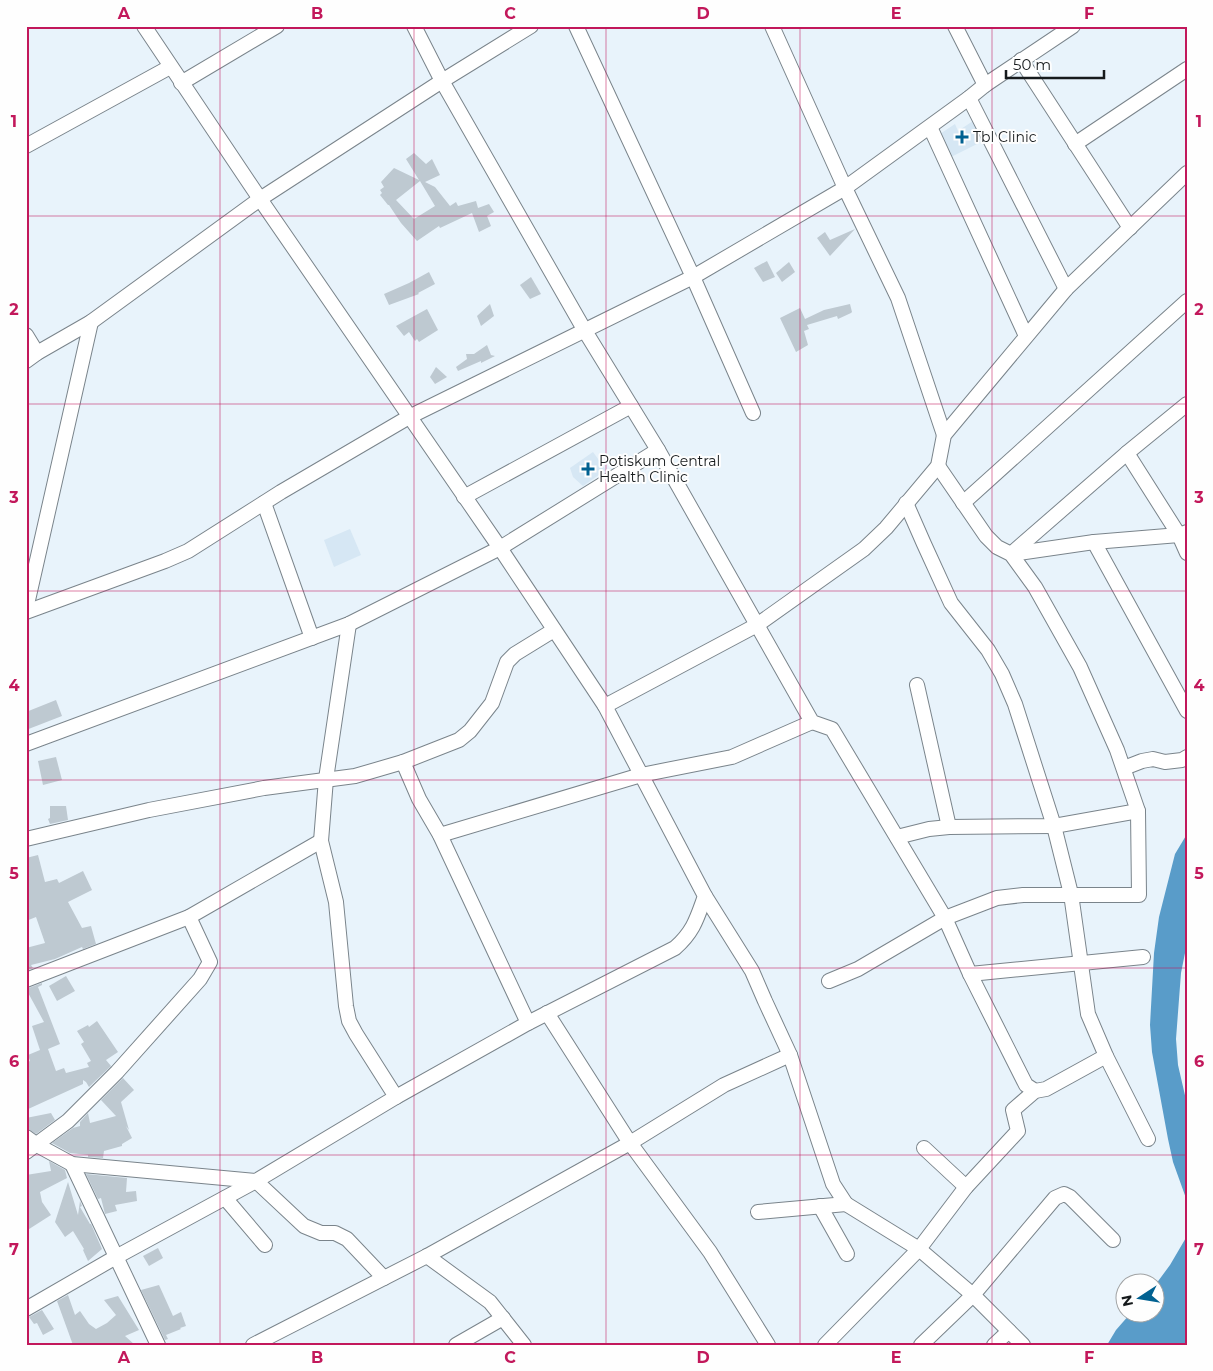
<svg xmlns="http://www.w3.org/2000/svg" width="1213" height="1371" font-family="Montserrat,sans-serif">
<style>
.built{fill:#d6e7f4}
.water{fill:#599cc9}
.building{fill:#bec9d1;fill-rule:evenodd}
.lines{fill:none;stroke-linecap:round;stroke-linejoin:round}
.minor-casing{stroke:#7a848b;stroke-width:16}
.minor{stroke:#fff;stroke-width:14}
.grid{fill:none;stroke:#c2185b;stroke-width:1;stroke-opacity:0.55}
.poi-dot{fill:#016191;stroke:#fefefe;stroke-width:2}
.labels{text-anchor:middle;stroke-width:4;stroke-linejoin:round;paint-order:stroke}
.poi-label{font-size:14px;fill:#161a1c;stroke:#fefefe;text-anchor:start}
.neatline{fill:none;stroke:#c2185b;stroke-width:2}
.grid-label{font-size:16px;text-anchor:middle;font-weight:bold;fill:#c2185b}
</style>
<rect width="100%" height="100%" fill="#e8f3fb"/>
<!-- built -->
<g class="built">
<polygon points="973,121 985,140 951,157 940,134 955,124 958,131"/>
<polygon points="593,452 606,470 583,486 573,477 570,468"/>
<polygon points="350,529 361,555 334,567 324,540"/>
</g>
<!-- water -->
<g class="water">
<polygon points="1187,834 1187,943 1181,973 1176,1039 1178,1065 1187,1104 1187,1201 1173,1162 1168,1139 1152,1052 1150,1025 1154,953 1159,917 1175,854"/>
<polygon points="1187,1236 1187,1345 1107,1345 1116,1330 1130,1314 1156,1314 1156,1284 1170,1265"/>
</g>
<!-- building -->
<g class="building">
<path d="M414,153l12,11 6,-5 8,16 -15,7 10,5 15,19 6,-4 2,4 18,-5 2,7 11,-4 5,8 -7,4 4,10 -12,6 -7,-19 -32,15 -1,-2 -22,15 -16,-18 -12,-18h-1l-8,-10 2,-2 -2,-3 4,-3 -3,-5 13,-14 25,12 -13,-21zM420,181l15,25 -21,13 -18,-19z"/>
<polygon points="855,229 830,256 817,238 825,232 830,240"/>
<polygon points="767,261 775,277 763,282 754,268"/>
<polygon points="789,262 795,272 782,282 776,273"/>
<polygon points="429,272 435,284 418,293 419,294 389,305 384,294 409,283"/>
<polygon points="531,277 541,294 530,299 520,285"/>
<polygon points="490,304 494,316 481,326 477,316"/>
<polygon points="850,304 852,312 851,313 838,319 837,316 807,325 809,329 804,331 808,345 796,352 780,318 800,308 805,319 824,310"/>
<polygon points="427,309 438,330 419,342 417,339 415,341 409,332 404,336 396,326"/>
<polygon points="487,345 491,355 495,356 481,363 481,361 458,371 456,367 467,359 466,354 474,354"/>
<polygon points="436,367 447,377 435,384 430,377"/>
<polygon points="56,700 62,716 26,730 26,712"/>
<polygon points="56,757 62,780 43,785 38,761"/>
<polygon points="50,806 66,806 68,820 50,824 48,819 50,818"/>
<polygon points="38,855 45,882 57,879 59,883 83,871 92,890 68,902 82,928 91,926 96,944 83,949 82,947 55,959 31,965 33,968 26,971 26,948 45,943 36,917 26,921 26,858"/>
<polygon points="66,976 75,991 57,1001 49,986"/>
<polygon points="42,983 42,985 38,987 60,1044 48,1049 56,1071 64,1068 66,1073 89,1067 87,1063 91,1061 81,1044 84,1042 77,1031 88,1025 89,1027 97,1021 118,1052 106,1060 111,1066 89,1087 86,1082 83,1080 83,1084 26,1110 26,1063 30,1061 28,1055 40,1050 32,1026 44,1022 26,989"/>
<polygon points="123,1078 134,1090 121,1102 129,1130 126,1126 132,1138 122,1144 122,1146 104,1151 103,1158 88,1157 88,1155 70,1153 52,1143 73,1128 80,1126 80,1122 88,1113 90,1123 116,1116 101,1100"/>
<polygon points="51,1113 55,1120 36,1134 26,1128 26,1118"/>
<polygon points="49,1161 65,1170 67,1178 40,1192 42,1202 51,1215 26,1231 26,1175 51,1171"/>
<polygon points="86,1174 127,1178 126,1192 136,1191 137,1201 115,1205 117,1211 105,1214 101,1198 98,1199"/>
<polygon points="68,1182 78,1215 80,1201 82,1206 80,1207 90,1224 91,1224 102,1249 88,1261 83,1250 84,1249 73,1231 65,1237 55,1222"/>
<polygon points="158,1248 163,1258 149,1266 143,1256"/>
<polygon points="159,1285 173,1316 181,1312 186,1326 180,1328 181,1329 166,1335 168,1339 165,1340 141,1290"/>
<polygon points="68,1295 75,1315 80,1311 89,1324 96,1329 107,1323 116,1315 104,1300 118,1296 139,1330 125,1336 135,1345 73,1345 57,1301"/>
<polygon points="42,1310 54,1329 43,1335 37,1323 34,1324 29,1317"/>
</g>
<g class="lines">
<!-- minor casing -->
<g class="minor-casing">
<g id="minor">
<polyline points="414,26 442,81 585,331 658,450 812,722 832,729 945,918 970,974 1026,1085 1035,1091"/>
<polyline points="772,26 845,188 898,298 944,435"/>
<polyline points="955,26 985,85"/>
<polyline points="1021,60 1130,228"/>
<polyline points="181,83 277,26"/>
<polyline points="969,98 1066,289"/>
<polyline points="930,127 1026,336"/>
<polyline points="1075,144 1187,69"/>
<polyline points="26,146 170,67"/>
<polyline points="26,335 37,353"/>
<polyline points="26,361 37,353 91,322 260,199 442,81 531,26"/>
<polyline points="753,413 693,277 845,188 969,98 985,85 1073,26"/>
<polyline points="1127,453 1179,535 1187,553"/>
<polyline points="464,497 631,406"/>
<polyline points="264,503 312,638"/>
<polyline points="906,503 924,544 951,603 988,650 1002,674 1015,704 1054,826 1071,894 1088,1014 1106,1056 1148,1139"/>
<polyline points="963,503 1187,301"/>
<polyline points="1094,542 1187,711"/>
<polyline points="1011,554 1127,453 1187,404"/>
<polyline points="1012,554 1094,542 1179,535 1187,532"/>
<polyline points="26,609 91,322"/>
<polyline points="26,612 165,561 188,551 281,492 409,417 693,277 576,26"/>
<polyline points="349,624 326,779 321,841 336,902 346,1006 349,1021 356,1034 396,1097"/>
<polyline points="917,685 949,827"/>
<polyline points="605,706 757,625 864,549 886,528 938,466 944,435 1066,289 1187,173"/>
<polyline points="26,744 349,624 500,548 658,450"/>
<polyline points="403,762 419,799 440,835 528,1023"/>
<polyline points="1124,768 1142,761 1153,759 1165,762 1182,760 1187,757"/>
<polyline points="440,835 641,775 732,757 812,722"/>
<polyline points="897,837 929,829 949,827 1054,826 1138,811"/>
<polyline points="26,839 149,810 264,788 355,776 403,762 459,740 470,731 492,703 507,662 515,654 554,630"/>
<polyline points="705,896 752,971 765,1001 790,1055 833,1184 846,1204 919,1249 973,1295 1023,1345"/>
<polyline points="970,974 1143,957"/>
<polyline points="26,980 189,917 321,841"/>
<polyline points="829,981 858,969 945,918 997,898 1023,895 1139,895 1138,811 1117,750 1080,667 1035,587 1011,554 997,547 986,536 938,466"/>
<polyline points="547,1013 630,1143 710,1252 768,1345"/>
<polyline points="26,1137 37,1145 72,1164 256,1181 304,1226 321,1233 335,1233 347,1239 384,1278"/>
<polyline points="924,1148 966,1187"/>
<polyline points="26,1152 68,1121 117,1072 200,979 210,962 189,917"/>
<polyline points="72,1164 158,1345"/>
<polyline points="225,1198 265,1245"/>
<polyline points="820,1206 847,1254"/>
<polyline points="758,1212 846,1204"/>
<polyline points="427,1256 490,1302 524,1345"/>
<path d="M26,1309l90,-52 140,-76 140,-84 132,-74 147,-75c19,-17 22,-30 30,-52l-100,-190 -105,-158 -240,-349 -116,-173"/>
<polyline points="253,1345 427,1256 630,1143 724,1085 790,1055"/>
<polyline points="456,1345 503,1318"/>
<polyline points="825,1345 919,1249 966,1187 1018,1131 1013,1110 1035,1091 1046,1089 1106,1056"/>
<polyline points="921,1345 973,1295 1055,1198 1064,1194 1070,1197 1113,1240"/>
<polyline points="994,1345 1009,1331"/>
</g>
</g>
<!-- minor -->
<use href="#minor" class="minor"/>
</g>
<!-- grid -->
<path class="grid" d="M220,26v1319M414,26v1319M606,26v1319M800,26v1319M992,26v1319M26,216h1161M26,404h1161M26,591h1161M26,780h1161M26,968h1161M26,1155h1161"/>
<!-- markers -->
<g class="poi-dot">
<path d="M959.5 129.5h5v5h5v5h-5v5h-5v-5h-5v-5h5z"/>
<path d="M585.5 461.5h5v5h5v5h-5v5h-5v-5h-5v-5h5z"/>
</g>
<g class="labels">
<!-- poi labels -->
<g class="poi-label">
<text x="973" y="142">Tbl Clinic</text>
<text x="599" y="466">Potiskum Central<tspan x="599" dy="16">Health Clinic</tspan></text>
</g>
</g>
<!-- border -->
<rect width="1213" height="1371" fill="none" stroke="#fefefe" stroke-width="55"/>
<!-- north arrow -->
<g transform="translate(1140 1298) rotate(258)"><circle r="24" fill="#fefefe" stroke="#a1a3a4"/>
<path d="M0-4L9 19L0 12L-9 19Z" fill="#016191"/>
<text y="-8" font-size="14" font-weight="bold" text-anchor="middle" fill="#161a1c">N</text>
</g>
<!-- scale -->
<path d="M1006 70v8h98v-8" fill="none" stroke="#161a1c" stroke-width="2.5"/>
<text x="1013" y="70" font-size="15" fill="#161a1c" stroke="#fefefe" stroke-width="4" paint-order="stroke">50 m</text>
<rect x="28" y="28" width="1158" height="1316" class="neatline"/>
<g class="grid-label">
<text x="124" y="19">A</text>
<text x="317" y="19">B</text>
<text x="510" y="19">C</text>
<text x="703" y="19">D</text>
<text x="896" y="19">E</text>
<text x="1089" y="19">F</text>
<text x="14" y="127">1</text>
<text x="1199" y="127">1</text>
<text x="14" y="315">2</text>
<text x="1199" y="315">2</text>
<text x="14" y="503">3</text>
<text x="1199" y="503">3</text>
<text x="14" y="691">4</text>
<text x="1199" y="691">4</text>
<text x="14" y="879">5</text>
<text x="1199" y="879">5</text>
<text x="14" y="1067">6</text>
<text x="1199" y="1067">6</text>
<text x="14" y="1255">7</text>
<text x="1199" y="1255">7</text>
<text x="124" y="1363">A</text>
<text x="317" y="1363">B</text>
<text x="510" y="1363">C</text>
<text x="703" y="1363">D</text>
<text x="896" y="1363">E</text>
<text x="1089" y="1363">F</text>
</g>
</svg>
